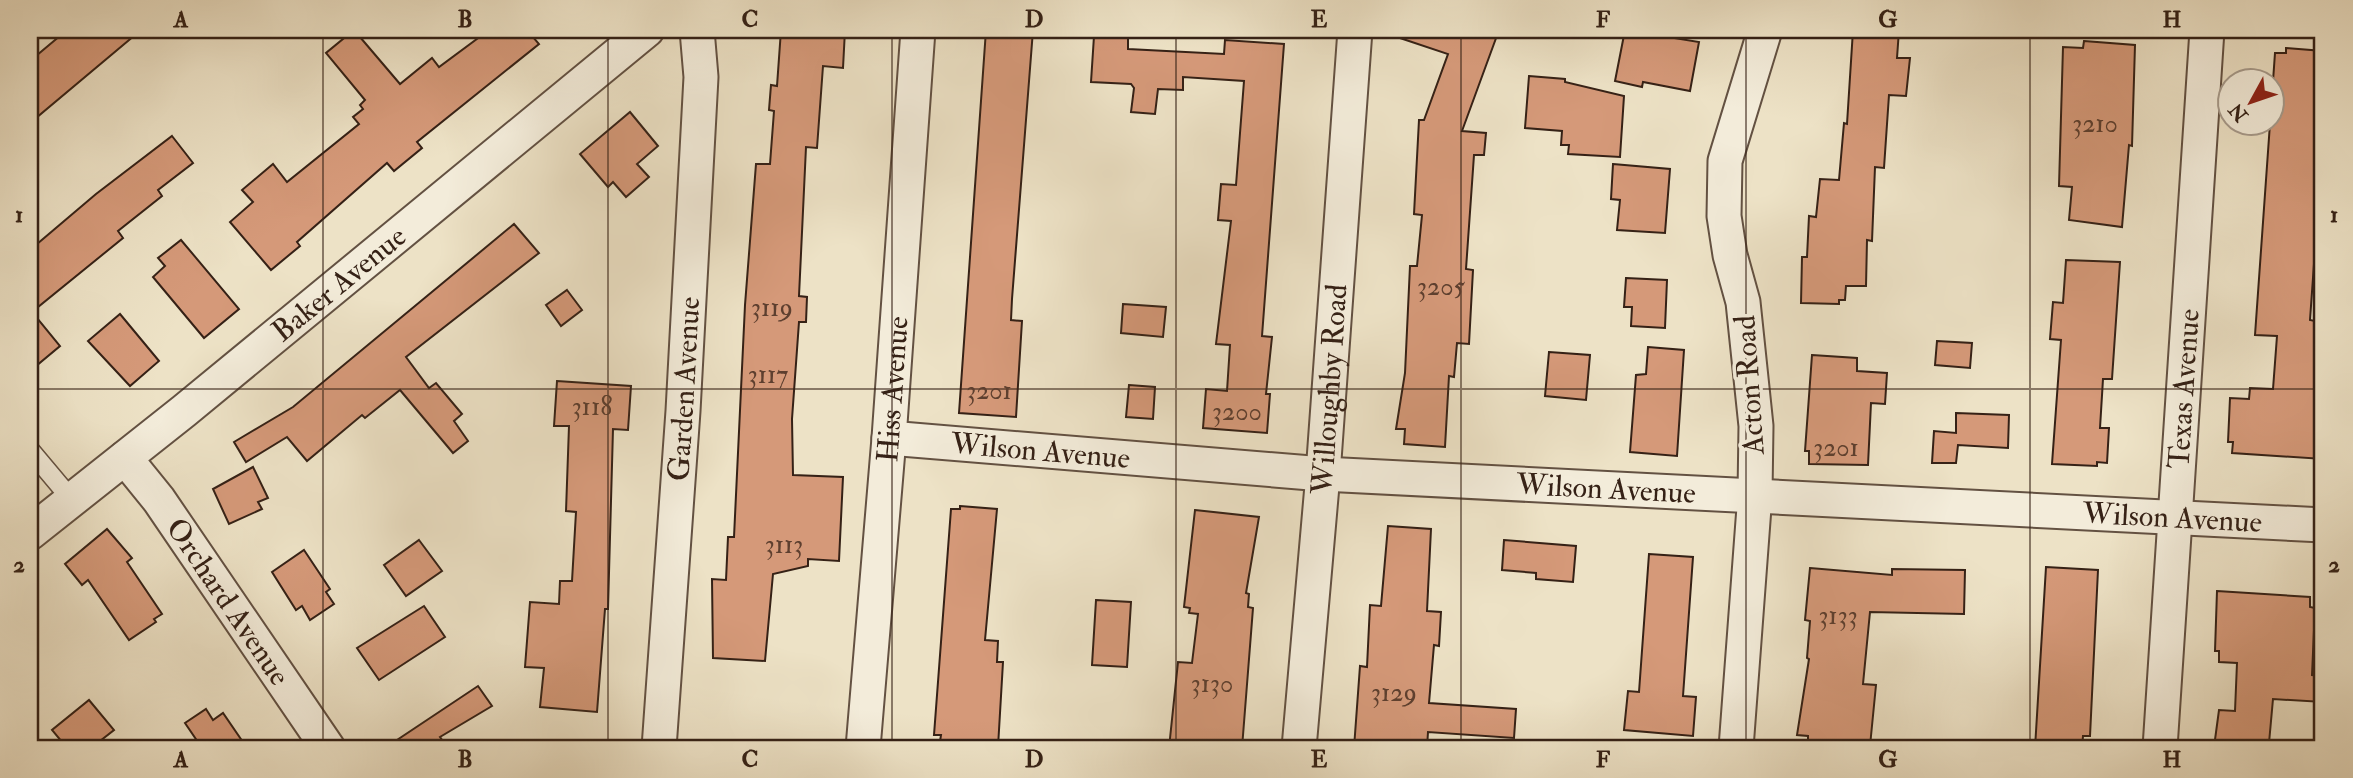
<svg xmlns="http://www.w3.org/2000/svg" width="2353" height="778" font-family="'IM FELL Double Pica',serif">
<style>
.building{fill:#d59979;stroke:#352116;stroke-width:2}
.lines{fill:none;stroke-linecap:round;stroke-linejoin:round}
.lane-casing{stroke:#635142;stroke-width:21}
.street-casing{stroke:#635142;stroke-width:37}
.lane{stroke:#f3ecda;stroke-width:18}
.street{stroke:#f3ecda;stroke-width:33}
.grid{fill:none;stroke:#352116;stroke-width:2;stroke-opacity:0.55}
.labels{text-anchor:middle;stroke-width:7;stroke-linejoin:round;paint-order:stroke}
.number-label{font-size:26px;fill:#5d3f2f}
.street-label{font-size:30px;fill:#352116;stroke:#f3ecda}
.neatline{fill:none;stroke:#352116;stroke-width:2.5}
.grid-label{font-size:23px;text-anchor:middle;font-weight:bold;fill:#352116}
</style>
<rect width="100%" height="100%" fill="#ede2c6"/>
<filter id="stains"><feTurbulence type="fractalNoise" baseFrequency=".00286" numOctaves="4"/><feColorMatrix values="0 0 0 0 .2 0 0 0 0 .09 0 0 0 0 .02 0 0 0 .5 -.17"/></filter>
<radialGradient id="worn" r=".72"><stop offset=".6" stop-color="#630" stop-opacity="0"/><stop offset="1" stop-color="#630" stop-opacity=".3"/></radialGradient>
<!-- building -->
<g class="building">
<polygon points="67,30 141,30 30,123 30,61"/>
<polygon points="354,30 400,84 432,58 439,67 489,30 527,30 539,44 417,142 422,148 394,171 387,163 297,242 300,246 271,270 230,222 253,202 242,190 273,164 287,182 359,124 353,117 363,109 360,105 365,100 326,53"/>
<polygon points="781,30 845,30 843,68 823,66 817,148 806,147 799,296 807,297 806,322 799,322 792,419 793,475 843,477 839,561 808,559 808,566 773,574 765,661 713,658 712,579 726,580 728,537 734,537 745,305 756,164 770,164 774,111 769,110 771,85 777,86"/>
<polygon points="986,30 1033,30 1012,299 1011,320 1022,321 1016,417 959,413"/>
<polygon points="1389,30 1499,30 1462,131 1486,133 1484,155 1474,155 1466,269 1473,270 1469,344 1457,343 1454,377 1449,376 1445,447 1404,444 1405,429 1396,429 1405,373 1410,266 1417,266 1422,215 1414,214 1419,120 1424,120 1448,54 1388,34"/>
<polygon points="1625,30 1699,42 1690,91 1643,82 1642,87 1615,81"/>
<polygon points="1853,30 1899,30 1897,58 1910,58 1906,96 1889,95 1884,168 1875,167 1872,241 1867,240 1866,286 1846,286 1845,300 1839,300 1839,304 1801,303 1802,257 1807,257 1809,216 1816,217 1820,179 1839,180 1844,123 1847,124"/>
<polygon points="1094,36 1128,38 1128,49 1224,54 1225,40 1284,44 1262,336 1272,337 1266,394 1270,394 1267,433 1203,428 1206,389 1227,391 1230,345 1216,344 1231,221 1218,220 1221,184 1236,185 1244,81 1183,77 1183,90 1158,89 1155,114 1131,112 1134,88 1131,84 1091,82"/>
<polygon points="2084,41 2135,45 2132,146 2129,145 2122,227 2069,220 2072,187 2059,186 2063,47 2083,48"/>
<polygon points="2286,48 2323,51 2323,207 2319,207 2316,236 2310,320 2315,321 2315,339 2323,340 2323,459 2232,453 2233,442 2228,442 2230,398 2249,399 2250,388 2273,389 2277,336 2255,335 2275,53 2286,53"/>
<polygon points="1529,76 1565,79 1565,82 1624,96 1620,157 1568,154 1569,145 1561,145 1562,131 1525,128"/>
<polygon points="630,112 658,146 637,164 649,177 626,197 613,182 608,187 580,154"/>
<polygon points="172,136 193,163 158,190 162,196 118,231 123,238 32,312 60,346 30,371 30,250 96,194"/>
<polygon points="1613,164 1670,169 1665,233 1617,230 1620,200 1611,199"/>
<polygon points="514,224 539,253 406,357 429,388 436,383 462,414 454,421 468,441 453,453 400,390 365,418 362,415 307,461 287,437 246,462 234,442 293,407"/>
<polygon points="181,240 239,309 204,338 153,277 165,266 158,258"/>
<polygon points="2066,260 2120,262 2112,379 2103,379 2100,428 2109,428 2107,463 2097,462 2097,466 2052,464 2061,340 2050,339 2053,302 2063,303"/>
<polygon points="1626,278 1667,280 1665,328 1631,326 1632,307 1624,307"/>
<polygon points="567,290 582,310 561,326 546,305"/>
<polygon points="1123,304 1166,307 1163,337 1121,333"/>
<polygon points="120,314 159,361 130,386 88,341"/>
<polygon points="1937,341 1972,343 1970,368 1935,365"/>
<polygon points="1648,347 1684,350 1677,456 1630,452 1636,375 1646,374"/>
<polygon points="1549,352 1590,355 1586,400 1545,396"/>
<polygon points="1812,355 1857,358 1857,371 1887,373 1885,404 1871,403 1868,465 1809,464 1809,451 1805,451"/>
<polygon points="557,381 631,386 628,430 613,429 608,609 605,609 597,712 540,707 544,668 525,667 530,602 559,604 560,581 572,581 576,512 566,511 569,426 554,426"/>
<polygon points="1129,385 1155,387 1153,419 1126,417"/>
<polygon points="1956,413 2009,415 2008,448 1958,445 1956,463 1932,463 1934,431 1956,433"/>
<polygon points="253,467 268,498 258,502 262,509 229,524 213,489"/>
<polygon points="960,506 997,509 985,640 998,641 997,662 1003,662 998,747 939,748 941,735 934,735 951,509 960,509"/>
<polygon points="1195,510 1259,517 1246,593 1249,594 1248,607 1253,608 1242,748 1169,748 1178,662 1192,663 1198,614 1189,613 1190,608 1184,607"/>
<polygon points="1388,526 1431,529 1427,611 1441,612 1439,646 1434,645 1429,703 1516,709 1514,738 1428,732 1427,748 1354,748 1360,666 1367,667 1370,605 1381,606"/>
<polygon points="107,529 132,558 127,562 162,614 154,619 156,622 129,640 88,580 82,585 65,564"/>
<polygon points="419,540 442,571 406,596 384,565"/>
<polygon points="1504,540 1576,546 1573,582 1536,579 1536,573 1502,570"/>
<polygon points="304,550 330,589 326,592 334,604 310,620 302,606 296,610 272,572"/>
<polygon points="1649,554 1693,557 1683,696 1696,697 1693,736 1624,730 1628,691 1639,692"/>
<polygon points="2046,567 2098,570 2090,736 2083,736 2082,748 2035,748"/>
<polygon points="1810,568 1892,575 1892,569 1965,570 1964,614 1870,612 1863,684 1876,685 1870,746 1808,740 1808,736 1797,735 1809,659 1807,658 1810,621 1805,620"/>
<polygon points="2217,591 2310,597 2310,607 2315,608 2312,675 2323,676 2323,702 2273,699 2269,743 2264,742 2263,748 2214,747 2219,710 2235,711 2237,663 2219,662 2219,651 2215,651"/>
<polygon points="1096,600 1131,602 1127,667 1092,665"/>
<polygon points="424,606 445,637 379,680 357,648"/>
<polygon points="478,686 492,706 440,737 448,748 385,748"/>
<polygon points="89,700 114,730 91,748 67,748 52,730"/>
<polygon points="206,709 213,720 223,713 247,748 202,748 185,723"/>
</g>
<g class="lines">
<!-- lane casing -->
<g class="lane-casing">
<polyline id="lane" points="30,450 72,500"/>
</g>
<!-- street casing -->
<g class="street-casing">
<g id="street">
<path id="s1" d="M889,438l434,36 1000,51"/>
<path id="s2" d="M125,458l34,42 169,248"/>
<path id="s3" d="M30,533l154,-122 463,-381"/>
<path id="s4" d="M659,748l24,-337 18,-334 -4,-47"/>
<path id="s5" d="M863,748l26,-310 29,-408"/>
<path id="s6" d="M1299,748l24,-274 32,-444"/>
<polyline points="1736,748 1755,494 1756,426 1743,302 1730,255 1724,216 1725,161 1765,30"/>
<path id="s7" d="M2160,748l47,-718"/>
</g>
</g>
<!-- lane -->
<use href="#lane" class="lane"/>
<!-- street -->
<use href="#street" class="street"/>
</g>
<!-- grid -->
<path class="grid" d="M323,30v718M608,30v718M892,30v718M1176,30v718M1461,30v718M1746,30v718M2030,30v718M30,389h2293"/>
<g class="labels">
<!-- number labels -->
<g class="number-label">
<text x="2095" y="132">3210</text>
<text x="1441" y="295">3205</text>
<text x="772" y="316">3119</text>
<text x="768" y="383">3117</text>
<text x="989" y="399">3201</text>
<text x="592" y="415">3118</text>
<text x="1237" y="420">3200</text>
<text x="1836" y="456">3201</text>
<text x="784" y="553">3113</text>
<text x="1838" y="624">3133</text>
<text x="1212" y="692">3130</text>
<text x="1394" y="701">3129</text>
</g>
<!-- street labels -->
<g class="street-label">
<text dy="10" stroke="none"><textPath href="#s3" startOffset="397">Baker Avenue</textPath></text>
<text transform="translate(1749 385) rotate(-94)" y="10">Acton Road</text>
<text dy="10" stroke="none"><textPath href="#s4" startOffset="360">Garden Avenue</textPath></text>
<text dy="10" stroke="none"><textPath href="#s5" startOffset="360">Hiss Avenue</textPath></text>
<text dy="10" stroke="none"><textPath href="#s6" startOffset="360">Willoughby Road</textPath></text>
<text dy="10" stroke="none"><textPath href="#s7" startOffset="360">Texas Avenue</textPath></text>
<text dy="10" stroke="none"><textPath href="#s1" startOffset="152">Wilson Avenue</textPath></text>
<text dy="10" stroke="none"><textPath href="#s1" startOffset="719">Wilson Avenue</textPath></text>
<text dy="10" stroke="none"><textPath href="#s1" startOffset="1286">Wilson Avenue</textPath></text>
<text dy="10" stroke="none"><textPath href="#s2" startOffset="177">Orchard Avenue</textPath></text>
</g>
</g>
<!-- margin -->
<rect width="2353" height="778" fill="none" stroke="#ede2c6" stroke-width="77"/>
<!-- north arrow -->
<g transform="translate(2251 102) rotate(230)"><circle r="33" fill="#f3ecda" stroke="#a79b8c" stroke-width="2"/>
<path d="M0-5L12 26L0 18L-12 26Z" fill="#8f2418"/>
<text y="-10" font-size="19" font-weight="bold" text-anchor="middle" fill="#352116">N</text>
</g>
<rect x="38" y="38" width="2276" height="702" class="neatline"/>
<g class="grid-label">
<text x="181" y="27">A</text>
<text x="465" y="27">B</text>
<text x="750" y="27">C</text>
<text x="1034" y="27">D</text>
<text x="1319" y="27">E</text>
<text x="1603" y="27">F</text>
<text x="1888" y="27">G</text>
<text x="2172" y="27">H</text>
<text x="19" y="222">1</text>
<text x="2334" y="222">1</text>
<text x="19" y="572">2</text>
<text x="2334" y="572">2</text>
<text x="181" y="767">A</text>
<text x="465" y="767">B</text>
<text x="750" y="767">C</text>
<text x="1034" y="767">D</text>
<text x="1319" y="767">E</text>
<text x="1603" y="767">F</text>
<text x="1888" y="767">G</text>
<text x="2172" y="767">H</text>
</g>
<rect width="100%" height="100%" filter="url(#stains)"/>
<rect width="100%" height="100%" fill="url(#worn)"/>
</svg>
